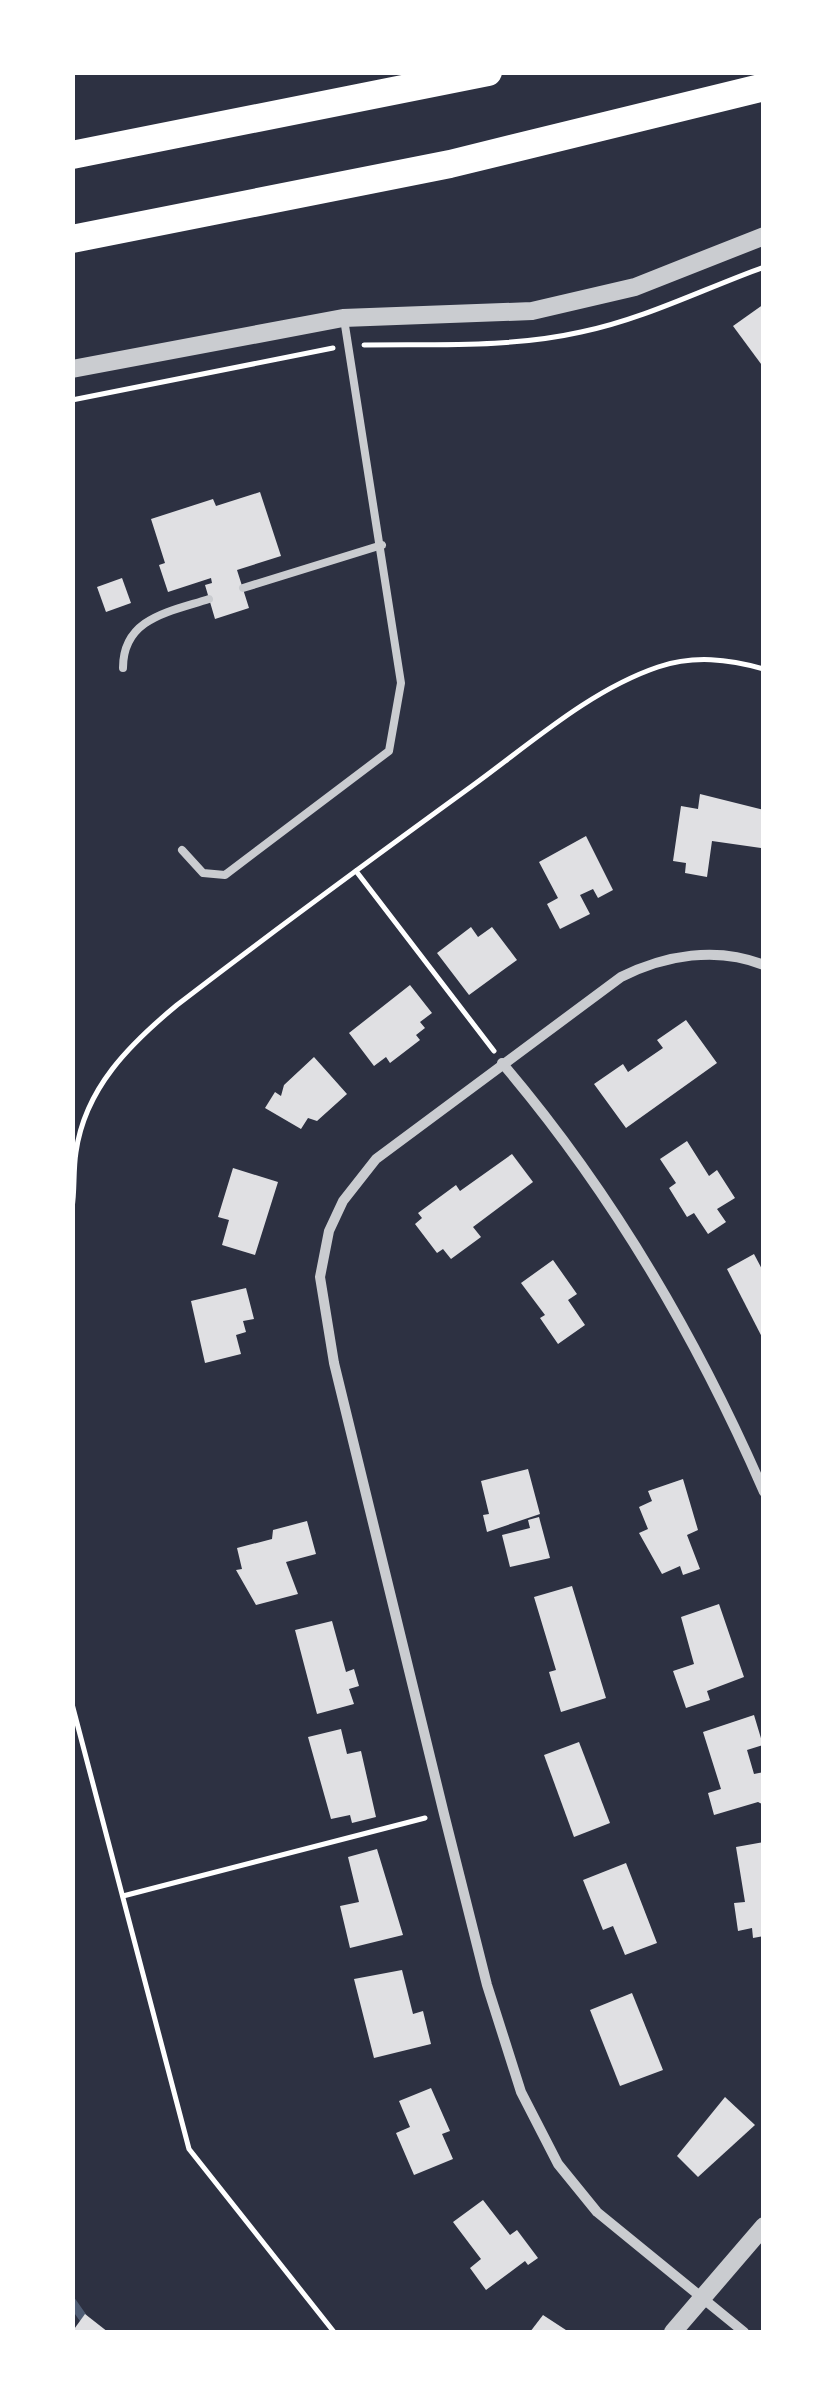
<svg xmlns="http://www.w3.org/2000/svg" width="836" height="2405" font-family="'Nunito Sans',sans-serif">
<style>
.lines{fill:none;stroke-linecap:round;stroke-linejoin:round}
.stream{stroke:#4f5d75;stroke-width:9}
.building{fill:#e0e0e3}
.path{stroke:#fff;stroke-width:5}
.service{stroke:#caccd0;stroke-width:8}
.minor{stroke:#caccd0;stroke-width:10}
.tertiary{stroke:#caccd0;stroke-width:18}
.motorway{stroke:#fff;stroke-width:28}
</style>
<rect width="100%" height="100%" fill="#2d3142"/>
<g class="lines">
<!-- stream -->
<polyline class="stream" points="72,2302 93,2332"/>
</g>
<!-- building -->
<g class="building">
<polygon points="764,304 764,368 733,326"/>
<polygon points="260,492 281,556 237,570 249,608 215,619 205,585 212,583 211,578 168,592 159,565 165,563 151,519 213,499 216,506"/>
<polygon points="122,578 131,603 106,612 97,587"/>
<polygon points="700,794 764,810 761,848 712,841 707,877 685,873 686,863 673,861 681,806 698,809"/>
<polygon points="586,836 613,890 598,898 593,889 580,895 590,914 560,929 547,904 558,898 539,862"/>
<polygon points="471,927 478,937 492,927 517,960 469,995 437,953"/>
<polygon points="410,985 432,1013 420,1022 425,1028 416,1035 420,1040 390,1063 386,1057 374,1066 349,1033"/>
<polygon points="686,1020 717,1063 626,1128 594,1084 623,1064 628,1072 663,1048 657,1040"/>
<polygon points="314,1057 347,1094 317,1121 308,1118 301,1129 265,1108 275,1092 281,1096 284,1085"/>
<polygon points="687,1141 709,1176 717,1170 735,1198 717,1209 726,1222 708,1234 694,1213 687,1217 669,1188 676,1183 660,1159"/>
<polygon points="512,1154 533,1182 473,1227 481,1237 451,1259 443,1249 437,1253 415,1224 422,1218 418,1213 456,1185 460,1191"/>
<polygon points="233,1168 278,1182 255,1255 222,1245 229,1220 218,1217"/>
<polygon points="754,1254 764,1273 764,1341 727,1269"/>
<polygon points="553,1260 577,1294 568,1300 585,1325 558,1344 540,1318 545,1315 521,1283"/>
<polygon points="246,1288 254,1319 243,1321 246,1332 236,1335 241,1354 205,1363 191,1301"/>
<polygon points="528,1469 540,1514 487,1532 483,1515 489,1514 481,1481"/>
<polygon points="683,1479 698,1530 687,1535 700,1569 683,1575 680,1566 662,1574 639,1533 648,1529 639,1507 652,1501 648,1491"/>
<polygon points="539,1517 550,1558 510,1567 502,1535 530,1528 528,1520"/>
<polygon points="307,1521 316,1554 286,1562 298,1594 256,1605 236,1570 242,1569 237,1548 272,1539 273,1530"/>
<polygon points="572,1586 606,1698 561,1712 549,1672 556,1670 534,1597"/>
<polygon points="719,1604 744,1677 707,1691 710,1700 686,1708 673,1671 694,1664 681,1617"/>
<polygon points="332,1621 346,1672 354,1669 359,1686 349,1689 354,1704 317,1714 295,1630"/>
<polygon points="754,1715 763,1745 747,1750 754,1774 764,1772 764,1805 758,1802 714,1815 708,1793 721,1789 703,1732"/>
<polygon points="341,1729 347,1754 361,1751 376,1817 352,1823 350,1815 331,1819 308,1737"/>
<polygon points="579,1742 610,1823 574,1837 544,1755"/>
<polygon points="764,1842 764,1936 753,1938 752,1928 738,1931 734,1903 745,1902 736,1847"/>
<polygon points="377,1849 403,1935 350,1948 340,1906 359,1902 348,1857"/>
<polygon points="626,1863 657,1943 625,1955 613,1926 603,1930 583,1880"/>
<polygon points="402,1970 413,2014 423,2011 431,2044 374,2058 354,1979"/>
<polygon points="632,1993 663,2070 620,2086 590,2010"/>
<polygon points="431,2088 450,2131 442,2134 453,2159 414,2175 396,2133 410,2127 399,2101"/>
<polygon points="725,2097 755,2125 698,2177 677,2156"/>
<polygon points="483,2200 510,2235 517,2230 538,2258 528,2265 525,2261 486,2290 470,2268 481,2259 453,2222"/>
<polygon points="85,2314 108,2332 72,2332"/>
<polygon points="543,2315 569,2332 530,2332"/>
</g>
<g class="lines">
<!-- path -->
<g class="path">
<path d="M364,345c72,-1 146,3 217,-13 63,-13 122,-43 183,-65"/>
<polyline points="72,400 333,348"/>
<polyline points="356,871 494,1051"/>
<path d="M72,1208c3,-18 1,-37 4,-56 9,-64 54,-108 101,-147 97,-75 196,-147 295,-219 58,-42 118,-96 186,-119 36,-12 70,-8 106,2"/>
<polyline points="72,1704 189,2149 334,2332"/>
<polyline points="123,1896 425,1818"/>
</g>
<!-- service -->
<g class="service">
<polyline points="243,588 382,545"/>
<path d="M123,668c0,-50 46,-56 86,-69"/>
<polyline points="182,850 203,873 225,875 389,751 401,683 344,319"/>
</g>
<!-- minor -->
<g class="minor">
<path d="M502,1063c109,128 195,275 262,429"/>
<path d="M744,2332l-147,-120 -39,-48 -37,-72 -34,-107 -43,-171 -110,-451 -14,-86 9,-46 14,-30 33,-42 245,-182c44,-22 96,-31 143,-12"/>
</g>
<!-- tertiary -->
<g class="tertiary">
<polyline points="72,369 343,318 532,311 635,287 764,236"/>
<polyline points="673,2332 764,2226"/>
</g>
<!-- motorway -->
<g class="motorway">
<polyline points="72,155 488,72"/>
<polyline points="72,239 450,164 764,87"/>
</g>
</g>
<!-- border -->
<rect width="836" height="2405" fill="none" stroke="#ffffff" stroke-width="150"/>
</svg>
